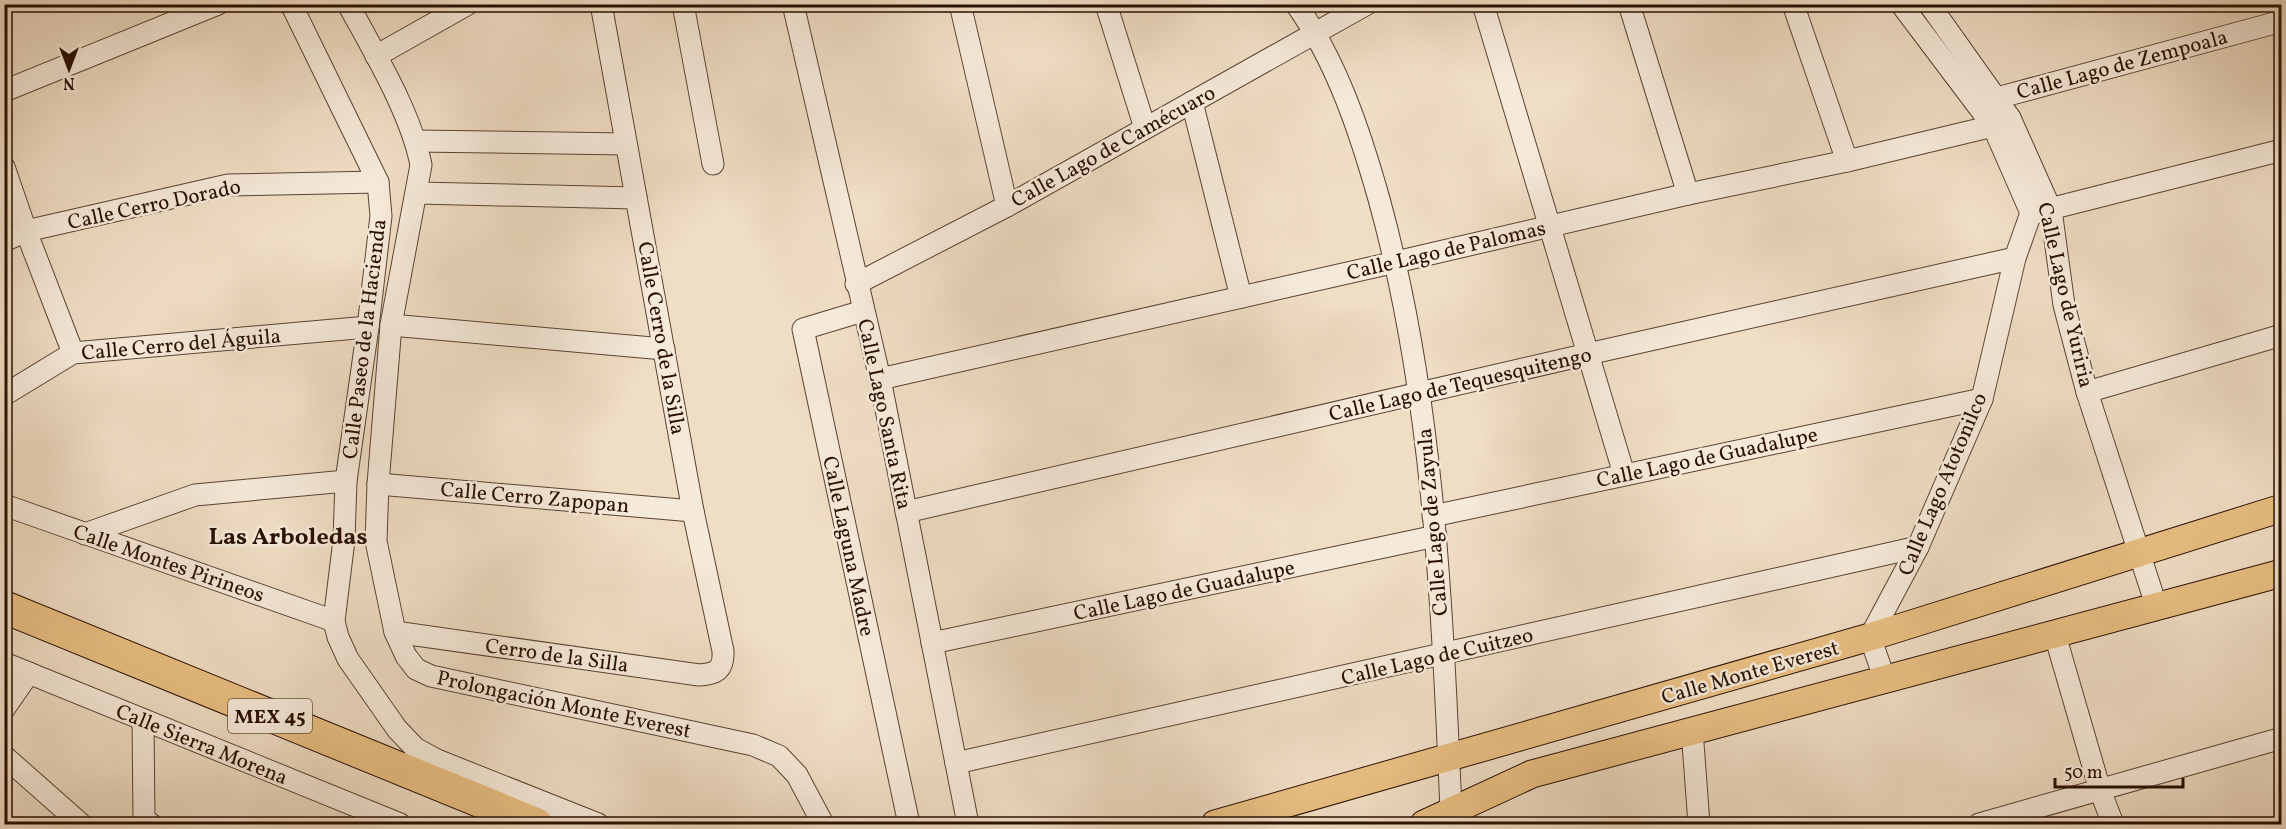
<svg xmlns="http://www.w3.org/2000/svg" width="2286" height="829" font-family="Vollkorn,serif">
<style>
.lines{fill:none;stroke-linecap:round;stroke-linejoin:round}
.minor-casing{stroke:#5a4332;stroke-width:23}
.major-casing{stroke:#291002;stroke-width:29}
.highway-casing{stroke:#291002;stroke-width:34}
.minor{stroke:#f5e9d9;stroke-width:21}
.major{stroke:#e8be82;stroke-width:27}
.highway{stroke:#e8be82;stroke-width:32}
.labels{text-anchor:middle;stroke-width:5;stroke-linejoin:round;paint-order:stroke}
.shield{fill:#f5e9d9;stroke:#665142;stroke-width:1.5}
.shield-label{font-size:20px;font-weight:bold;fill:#291002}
.street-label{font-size:21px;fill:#291002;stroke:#f5e9d9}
.quarter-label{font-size:24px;font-weight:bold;fill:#291002;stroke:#f5e9d9}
</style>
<rect width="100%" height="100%" fill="#efddc4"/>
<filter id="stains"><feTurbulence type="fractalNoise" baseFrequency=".00333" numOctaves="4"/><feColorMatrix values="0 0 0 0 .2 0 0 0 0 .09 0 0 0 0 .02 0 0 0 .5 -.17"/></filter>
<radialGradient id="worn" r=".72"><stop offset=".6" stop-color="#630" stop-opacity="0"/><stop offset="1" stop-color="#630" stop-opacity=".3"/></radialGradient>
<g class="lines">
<!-- minor casing -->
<g class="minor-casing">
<g id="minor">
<polyline points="291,4 378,182 381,216 368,327 346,481 344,540 334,621 338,637 348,659 397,729 415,748 437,760 598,824"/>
<path d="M348,4c26,48 63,109 73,161l-30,160 -13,159 -2,57 19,91 11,24 10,13 15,7 322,69 26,11 18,19 26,49"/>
<polyline points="683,4 713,164"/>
<polyline points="793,4 880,379 968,824"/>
<polyline points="960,4 1007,206"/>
<polyline points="1106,4 1145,128"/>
<path d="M1296,4c41,58 64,128 83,195 55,199 63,407 72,611"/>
<polyline points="1483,4 1624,474"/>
<polyline points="1629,4 1688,194"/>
<polyline points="1793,4 1847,161"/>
<polyline points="1901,4 1993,126 2031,213"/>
<polyline points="1929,4 2010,118 2051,210 2064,305 2087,392 2157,608"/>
<polyline points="376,56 468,4"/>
<polyline points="4,91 218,4"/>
<polyline points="1997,98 2282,21"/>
<polyline points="1192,102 1241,297"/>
<polyline points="416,141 626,144"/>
<polyline points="4,167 26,231 73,353"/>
<polyline points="417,193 636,198"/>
<polyline points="2038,212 2282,150"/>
<polyline points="4,241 26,231 228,185 378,182"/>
<polyline points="856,284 1007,206 1367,4"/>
<polyline points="863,311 803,329 909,824"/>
<polyline points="391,325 664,349"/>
<polyline points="880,379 1396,262 1688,194 1847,161 1993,126 2010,118"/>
<polyline points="2087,392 2282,335"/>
<polyline points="4,395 73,353 368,327"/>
<polyline points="378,484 693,511"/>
<polyline points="4,505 334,621"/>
<polyline points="906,512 1588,354 2015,258"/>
<polyline points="1433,516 1982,399"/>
<polyline points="85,534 195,495 346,481"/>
<path d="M395,632l304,43c17,-1 25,-5 24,-24l-30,-140 -92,-507"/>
<polyline points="2055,635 2100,790 2113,824"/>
<polyline points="932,643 1436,536"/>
<polyline points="4,663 400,824"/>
<polyline points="1885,680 1870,637 1918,547 1982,399 2015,258 2031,213"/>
<polyline points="4,709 29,673"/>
<polyline points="143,720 144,820 151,824"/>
<polyline points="1692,730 1699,824"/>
<polyline points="4,756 81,824"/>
<polyline points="956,763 1918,547"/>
<polyline points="1979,824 2282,738"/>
</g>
</g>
<!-- major casing -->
<g class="major-casing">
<g id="major">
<polyline points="1215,824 1870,637 2282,508"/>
<polyline points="1424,824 1532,774 2282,573"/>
</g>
</g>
<!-- highway casing -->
<g class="highway-casing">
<polyline id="highway" points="4,607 536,824"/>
</g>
<!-- minor -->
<use href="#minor" class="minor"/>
<!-- major -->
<use href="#major" class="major"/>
<!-- highway -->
<use href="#highway" class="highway"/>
</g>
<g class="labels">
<!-- shield labels -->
<rect class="shield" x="228" y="699" width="84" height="34" rx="4.5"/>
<g class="shield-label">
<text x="270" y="723">MEX 45</text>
</g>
<!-- street labels -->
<g class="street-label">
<text transform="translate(2122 64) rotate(-15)" y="7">Calle Lago de Zempoala</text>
<text transform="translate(1113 146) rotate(-29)" y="7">Calle Lago de Camécuaro</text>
<text transform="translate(154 204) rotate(-12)" y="7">Calle Cerro Dorado</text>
<text transform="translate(1446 250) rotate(-13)" y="7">Calle Lago de Palomas</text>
<text transform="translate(2066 295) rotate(77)" y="7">Calle Lago de Yuriria</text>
<text transform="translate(662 338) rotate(80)" y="7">Calle Cerro de la Silla</text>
<text transform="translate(364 339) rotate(-83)" y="7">Calle Paseo de la Hacienda</text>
<text transform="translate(181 344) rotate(-5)" y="7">Calle Cerro del Águila</text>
<text transform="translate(1460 384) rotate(-13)" y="7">Calle Lago de Tequesquitengo</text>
<text transform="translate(885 414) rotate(78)" y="7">Calle Lago Santa Rita</text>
<text transform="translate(1707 457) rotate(-12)" y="7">Calle Lago de Guadalupe</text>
<text transform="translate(1942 484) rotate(-67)" y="7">Calle Lago Atotonilco</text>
<text transform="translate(535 497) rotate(5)" y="7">Calle Cerro Zapopan</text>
<text transform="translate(1432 522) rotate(-95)" y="7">Calle Lago de Zayula</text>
<text transform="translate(849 546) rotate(78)" y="7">Calle Laguna Madre</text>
<text transform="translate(169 563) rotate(19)" y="7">Calle Montes Pirineos</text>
<text transform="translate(1184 590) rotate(-12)" y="7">Calle Lago de Guadalupe</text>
<text transform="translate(557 655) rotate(8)" y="7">Cerro de la Silla</text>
<text transform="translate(1437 656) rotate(-13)" y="7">Calle Lago de Cuitzeo</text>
<text transform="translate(1750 672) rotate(-16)" y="7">Calle Monte Everest</text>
<text transform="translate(564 704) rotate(12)" y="7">Prolongación Monte Everest</text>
<text transform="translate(202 744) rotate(22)" y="7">Calle Sierra Morena</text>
</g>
<!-- quarter labels -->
<g class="quarter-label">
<text x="288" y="544">Las Arboledas</text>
</g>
</g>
<!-- margin -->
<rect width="2286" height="829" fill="none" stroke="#efddc4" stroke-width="24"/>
<rect x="6" y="6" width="2274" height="817" fill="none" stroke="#291002" stroke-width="3"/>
<rect x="12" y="12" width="2262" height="805" fill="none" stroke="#291002" stroke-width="1.5"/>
<!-- north arrow -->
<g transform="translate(69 69) rotate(180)" stroke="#f5e9d9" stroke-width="4.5" paint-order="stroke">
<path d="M0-4.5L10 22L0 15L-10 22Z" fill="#291002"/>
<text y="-9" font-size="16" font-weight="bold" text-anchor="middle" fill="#291002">N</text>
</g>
<!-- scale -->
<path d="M2055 778v9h128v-9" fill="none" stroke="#291002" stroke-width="3"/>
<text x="2064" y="778" font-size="18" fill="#291002" stroke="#f5e9d9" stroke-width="4.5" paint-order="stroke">50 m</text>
<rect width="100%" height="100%" filter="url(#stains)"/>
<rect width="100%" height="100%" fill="url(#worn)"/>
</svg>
